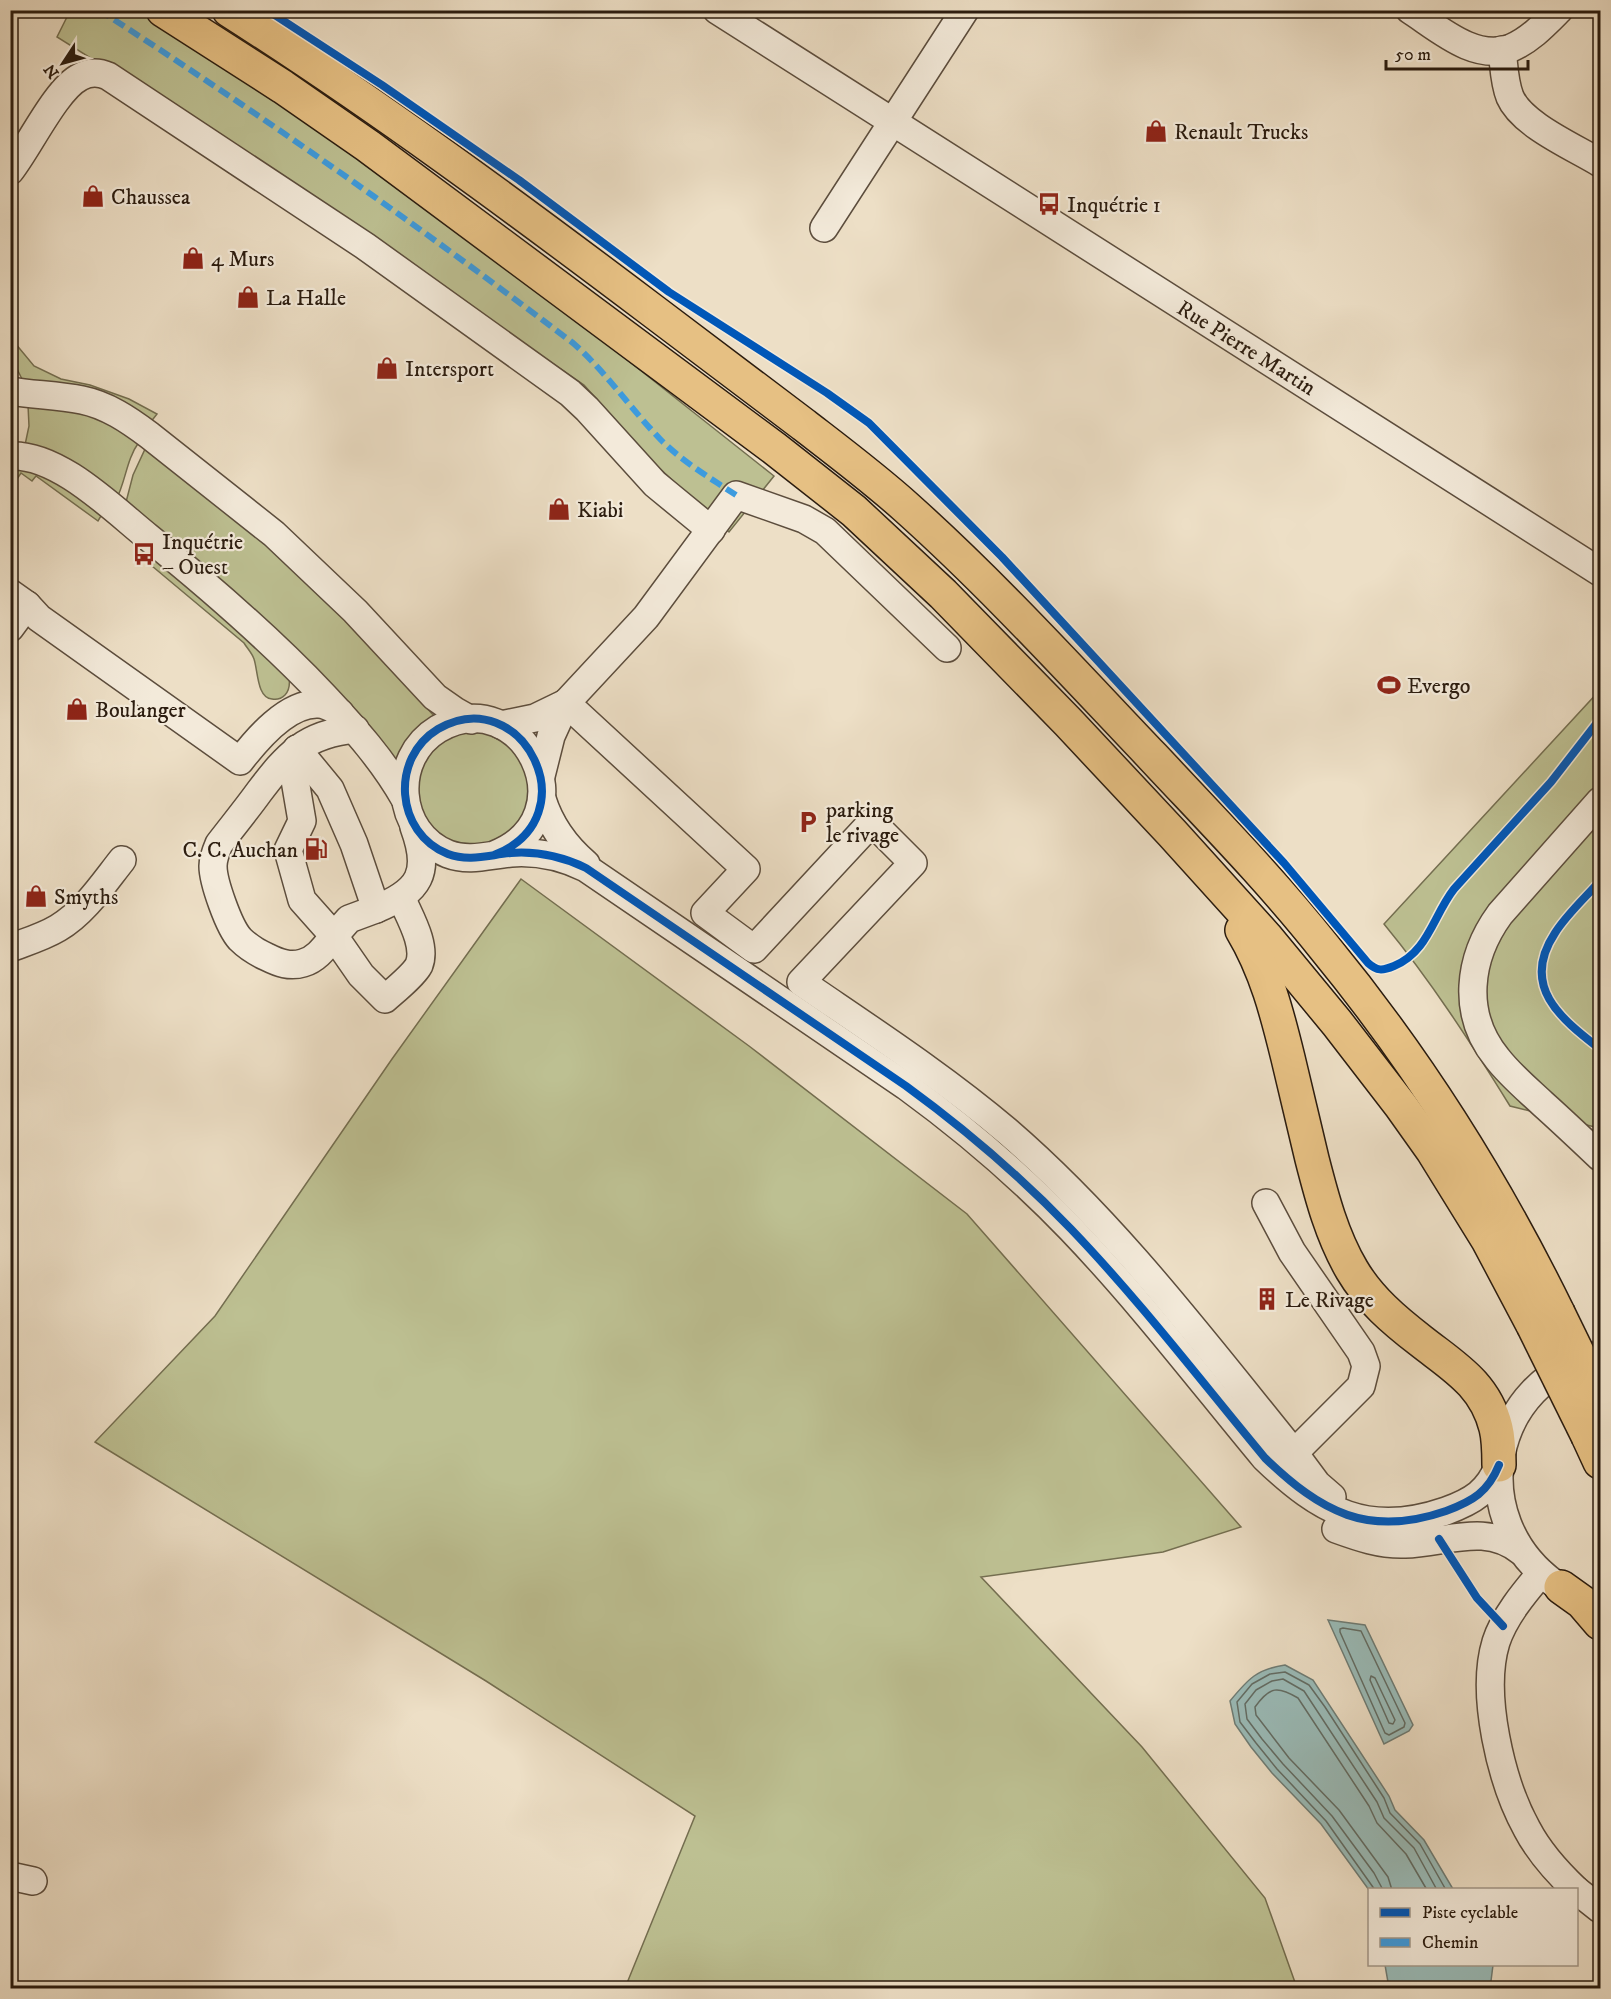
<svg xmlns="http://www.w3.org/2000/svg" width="1611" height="1999" font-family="'IM FELL DW Pica',serif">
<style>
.green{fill:#bdc092;stroke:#746e50;stroke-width:1.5}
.water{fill:#9abcb9;stroke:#6e7c75;stroke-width:1.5}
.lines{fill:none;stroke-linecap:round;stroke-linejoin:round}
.shore{stroke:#626c64;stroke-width:1.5}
.minor-casing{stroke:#5c4d3d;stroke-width:30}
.highway-casing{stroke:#2b1c0f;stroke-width:36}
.minor{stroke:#f3eada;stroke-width:27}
.highway{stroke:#e6c083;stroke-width:33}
.highway-bridge-casing{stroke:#2b1c0f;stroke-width:36;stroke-linecap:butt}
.highway-bridge{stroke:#e6c083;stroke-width:33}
.quiet{stroke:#3d9bde;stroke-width:6;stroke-dasharray:12 6;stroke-linecap:butt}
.cycleway-casing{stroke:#f3eada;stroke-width:11}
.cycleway{stroke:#0057b8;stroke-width:8}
.labels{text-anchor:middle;stroke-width:4.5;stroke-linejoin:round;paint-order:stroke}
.poi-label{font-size:22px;fill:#2b1c0f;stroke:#f3eada;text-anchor:start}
.street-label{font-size:22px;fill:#2b1c0f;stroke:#f3eada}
</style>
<rect width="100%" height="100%" fill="#eddfc6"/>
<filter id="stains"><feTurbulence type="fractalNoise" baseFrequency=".00333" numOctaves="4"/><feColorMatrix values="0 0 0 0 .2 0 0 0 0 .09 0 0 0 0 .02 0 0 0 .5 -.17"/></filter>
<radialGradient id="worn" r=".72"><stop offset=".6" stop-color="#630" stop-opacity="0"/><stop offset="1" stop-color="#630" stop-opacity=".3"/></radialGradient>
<!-- green -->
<g class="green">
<polygon points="70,11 138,11 310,124 606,343 774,476 729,532 657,466 584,385 323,204 57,37"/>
<polygon points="10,337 34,366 61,379 90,385 129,399 157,414 150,423 24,383 11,357"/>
<path d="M28,405l30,2 40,9 41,26c-13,18 -13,39 -23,58l-91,-55 4,-19z"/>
<path d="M146,447l117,94 83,77 89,99c-19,11 -32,24 -39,46l-271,-257 8,-31z"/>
<polygon points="18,466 36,468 78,497 101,516 98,521 36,476 32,481 21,473 11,488 11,477"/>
<path d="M151,555l94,78 44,44c1,7 1,13 -4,18 -4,4 -8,5 -13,4 -15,-1 -14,-28 -18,-40 -2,-6 -7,-11 -10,-16l-98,-82z"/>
<path d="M1600,690v251l-5,8 5,8 -1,171 -89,-22c-39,-63 -79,-125 -126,-182z"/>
<circle cx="473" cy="789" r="57"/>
<polygon points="521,879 749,1046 967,1214 1241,1527 1163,1552 981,1577 1142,1747 1265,1898 1297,1988 625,1988 695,1816 486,1681 95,1442 215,1316 392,1059"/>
</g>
<!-- water -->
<g class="water">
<polygon points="1328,1620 1365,1625 1413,1725 1409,1731 1384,1744"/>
<path d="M1285,1665l28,15 76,116 6,14 29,30 29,49 -84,1 -48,-66 -49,-51 -21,-26 -16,-23 -5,-23c18,-22 27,-32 55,-36z"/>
<polygon points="1385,1965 1385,1964 1493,1965 1491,1981 1485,1988 1389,1988"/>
</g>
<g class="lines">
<!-- shore -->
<g class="shore">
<polygon points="1343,1628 1361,1631 1405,1723 1404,1727 1389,1735 1385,1733 1340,1632 1340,1629"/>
<polygon points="1371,1676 1375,1678 1395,1720 1393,1724 1389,1723 1370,1680"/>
<polyline points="1375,1890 1326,1821 1277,1769 1256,1743 1240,1722 1237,1702 1252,1684 1270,1674 1285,1672 1309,1685 1325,1707 1384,1798 1390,1813 1420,1844 1446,1890"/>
<polyline points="1383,1890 1374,1873 1332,1816 1283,1764 1262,1739 1247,1719 1245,1704 1256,1690 1272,1681 1283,1679 1304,1691 1377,1802 1384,1818 1414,1848 1437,1890"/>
<path d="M1392,1890l-4,-13 -49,-67 -50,-52 -33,-43 -1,-8c15,-21 23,-21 43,-9l71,108 8,17 29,31 21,36"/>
</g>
<!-- minor casing -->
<g class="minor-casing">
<g id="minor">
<polyline points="717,10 1600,572"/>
<path d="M1410,10c28,18 65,52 101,38 19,-8 34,-24 48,-38"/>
<path d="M1502,50c2,15 2,32 8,47 12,28 64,50 90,66"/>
<path d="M10,171c19,-24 46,-82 70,-94 9,-5 19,-5 28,-1l257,170 205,147 17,16 68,75 56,46"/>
<polyline points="824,228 965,10"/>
<path d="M10,391c24,4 48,4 72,9 25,5 47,20 67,35l125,99 81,77 80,86 20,14 16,9"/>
<path d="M10,456c48,-3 103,53 138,81 62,50 121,101 176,159 30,32 59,64 81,103"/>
<polyline points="10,593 27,605 10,628"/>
<path d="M27,605l12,13 201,143c17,-22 47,-58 78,-57 9,0 15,5 22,9"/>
<path d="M566,703l180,166 -41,44 49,36 118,-127 41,41 -112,119c70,48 141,94 206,149 109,94 196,210 287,322l23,31 15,13"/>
<polyline points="501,725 535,718 566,703"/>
<path d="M355,729c-50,5 -68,26 -96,63 -13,18 -27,35 -40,52 -3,7 -6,14 -6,22 0,16 16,61 27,73 7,7 18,14 27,18 12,6 23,10 36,6 14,-4 22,-16 31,-27l27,39 24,24c9,-8 29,-24 34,-34 8,-20 -10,-49 -18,-68"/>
<path d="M297,749l33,40 24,55 22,65c44,-18 55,-36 38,-82"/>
<polyline points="297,749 295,780 302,821 288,850 302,900 334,936 349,919 376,909"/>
<polyline points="541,776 551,736 566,703 646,617 736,495 804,519 825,531 947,648"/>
<path d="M542,799c8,26 23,47 44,65"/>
<path d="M1600,801l-100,113c-32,44 -39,100 -3,144 13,17 30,31 46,46 19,17 38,35 57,53"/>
<path d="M494,855c98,-38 28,-175 -56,-126 -48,29 -43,104 10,125 21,8 41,1 63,-1 27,-2 50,3 75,15l320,218c59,43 114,90 165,143 69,72 130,152 194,229 56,54 103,80 181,53 27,-10 42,-19 53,-46"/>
<path d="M10,948c16,-6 33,-11 48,-20 26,-15 45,-44 64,-68"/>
<polyline points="1266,1203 1292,1252 1361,1352 1366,1366 1361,1386 1294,1453"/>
<path d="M1336,1529c22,8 45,16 69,15 41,-1 81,-22 117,8"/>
<path d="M1541,1573c-17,20 -37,44 -45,69 -16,52 5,140 31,187 12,23 30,43 49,61"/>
<path d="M1555,1584c-92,-66 -66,-205 45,-229"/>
<polyline points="10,1876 33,1881"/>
<polyline points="1576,1890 1600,1909"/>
</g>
</g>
<!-- highway casing -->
<g class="highway-casing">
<g id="highway">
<polyline points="163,10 283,87 368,146 774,448 854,511 943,594 1068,722 1172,833 1266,937 1337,1023 1401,1106 1433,1151 1488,1240 1533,1325"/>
<path d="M229,10c147,94 285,196 424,301 51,38 101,76 151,114 35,27 71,54 103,83 87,78 166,165 246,249 58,62 118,123 171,190 92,112 170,235 234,366"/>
<path d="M1242,930c24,40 35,83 46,128 8,34 16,67 24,101 10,39 20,77 40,111 17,29 43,51 69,71 33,26 64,43 75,87 3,12 3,25 3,37"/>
<polyline points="1588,1436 1600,1462"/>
<polyline points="1561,1587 1582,1602 1600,1623"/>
</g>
</g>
<!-- minor -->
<use href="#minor" class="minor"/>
<!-- highway -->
<use href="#highway" class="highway"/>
<!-- highway-bridge casing -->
<g class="highway-bridge-casing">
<g id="highway-bridge">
<polyline points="1558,1313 1600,1399"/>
<polyline points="1533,1325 1588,1436"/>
</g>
</g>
<!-- highway-bridge -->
<use href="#highway-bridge" class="highway-bridge"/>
<!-- quiet -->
<path class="quiet" d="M99,10c163,105 320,216 474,333 33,29 57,65 88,97 22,22 49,38 75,55"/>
<!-- cycleway casing -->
<g class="cycleway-casing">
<g id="cycleway">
<path d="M267,10l115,75 137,95 150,112 158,101 42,30 133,134 282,306 84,100c9,8 14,8 26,3 34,-14 39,-50 60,-77l97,-107 49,-63"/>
<path d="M494,855c98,-38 28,-175 -56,-126 -48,29 -43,104 10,125 21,8 41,1 63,-1 27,-2 50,3 75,15l320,218c59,43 114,90 165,143 69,72 130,152 194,229 56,54 103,80 181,53 27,-10 42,-19 53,-46"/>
<path d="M1600,881c-14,16 -33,33 -45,52 -35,53 5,85 45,116"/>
<polyline points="1439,1539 1477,1598 1503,1626"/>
</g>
</g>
<!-- cycleway -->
<use href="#cycleway" class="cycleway"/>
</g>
<!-- icons -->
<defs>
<g id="shop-bare" transform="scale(1.8)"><path d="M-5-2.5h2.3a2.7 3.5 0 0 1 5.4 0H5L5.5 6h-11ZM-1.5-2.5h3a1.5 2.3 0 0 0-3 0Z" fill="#8f2418" stroke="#f3eada" stroke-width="2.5" paint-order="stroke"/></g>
<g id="bus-bare" transform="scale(1.8)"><path d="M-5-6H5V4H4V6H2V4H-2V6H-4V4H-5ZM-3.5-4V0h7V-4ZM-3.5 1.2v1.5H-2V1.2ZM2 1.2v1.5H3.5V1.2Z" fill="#8f2418" stroke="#f3eada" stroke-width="2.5" paint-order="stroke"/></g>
<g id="stadium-bare" transform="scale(1.8)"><path d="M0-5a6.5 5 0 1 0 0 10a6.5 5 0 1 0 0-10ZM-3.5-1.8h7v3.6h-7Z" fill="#8f2418" stroke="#f3eada" stroke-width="2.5" paint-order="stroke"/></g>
<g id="parking-bare" transform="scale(1.8)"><path d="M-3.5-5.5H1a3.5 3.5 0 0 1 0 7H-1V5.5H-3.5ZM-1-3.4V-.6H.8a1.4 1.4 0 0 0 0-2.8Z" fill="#8f2418" stroke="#f3eada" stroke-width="2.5" paint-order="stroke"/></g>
<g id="fuel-bare" transform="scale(1.8)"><path d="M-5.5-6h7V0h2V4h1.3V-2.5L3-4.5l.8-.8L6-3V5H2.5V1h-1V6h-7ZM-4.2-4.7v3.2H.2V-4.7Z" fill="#8f2418" stroke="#f3eada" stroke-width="2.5" paint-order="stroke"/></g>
<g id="building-bare" transform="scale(1.8)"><path d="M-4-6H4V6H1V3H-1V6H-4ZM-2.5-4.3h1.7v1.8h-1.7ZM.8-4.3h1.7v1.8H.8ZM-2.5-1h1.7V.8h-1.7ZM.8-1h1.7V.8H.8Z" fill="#8f2418" stroke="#f3eada" stroke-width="2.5" paint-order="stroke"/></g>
</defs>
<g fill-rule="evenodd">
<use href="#shop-bare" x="1156" y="131"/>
<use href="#shop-bare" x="93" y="196"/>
<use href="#bus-bare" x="1049" y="204"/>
<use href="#shop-bare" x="193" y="258"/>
<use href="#shop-bare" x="248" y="297"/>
<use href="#shop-bare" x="387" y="368"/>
<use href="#shop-bare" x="559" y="509"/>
<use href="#bus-bare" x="144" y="554"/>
<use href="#stadium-bare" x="1389" y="685"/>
<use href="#shop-bare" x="77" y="709"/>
<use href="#parking-bare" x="808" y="822"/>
<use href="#fuel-bare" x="316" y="849"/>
<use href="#shop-bare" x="36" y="896"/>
<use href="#building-bare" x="1267" y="1299"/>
</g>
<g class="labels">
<!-- poi labels -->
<g class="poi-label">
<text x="1174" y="139">Renault Trucks</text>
<text x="111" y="204">Chaussea</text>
<text x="1067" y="212">Inquétrie 1</text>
<text x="211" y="266">4 Murs</text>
<text x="266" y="305">La Halle</text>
<text x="405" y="376">Intersport</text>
<text x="577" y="517">Kiabi</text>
<text x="162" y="549">Inquétrie<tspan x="162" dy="25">– Ouest</tspan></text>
<text x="1407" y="693">Evergo</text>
<text x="95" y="717">Boulanger</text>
<text x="826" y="817">parking<tspan x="826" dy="25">le rivage</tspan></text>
<text x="298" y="857" text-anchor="end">C. C. Auchan</text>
<text x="54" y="904">Smyths</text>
<text x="1285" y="1307">Le Rivage</text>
</g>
<!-- street labels -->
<g class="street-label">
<text transform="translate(1247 347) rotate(32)" y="8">Rue Pierre Martin</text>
</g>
</g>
<!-- margin -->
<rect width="1611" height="1999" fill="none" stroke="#eddfc6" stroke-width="36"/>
<rect x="12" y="12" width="1587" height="1975" fill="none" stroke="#2b1c0f" stroke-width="3"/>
<rect x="18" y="18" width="1575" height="1963" fill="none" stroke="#2b1c0f" stroke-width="1.5"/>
<!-- legend -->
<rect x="1368" y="1888" width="210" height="78" fill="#f3eada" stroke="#a39889" stroke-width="1.5"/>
<rect x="1380" y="1908" width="30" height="9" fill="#0057b8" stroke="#a39889" stroke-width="1.5"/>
<text x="1422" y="1918" font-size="18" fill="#2b1c0f">Piste cyclable</text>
<rect x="1380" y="1938" width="30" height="9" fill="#3d9bde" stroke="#a39889" stroke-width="1.5"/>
<text x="1422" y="1948" font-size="18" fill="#2b1c0f">Chemin</text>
<!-- north arrow -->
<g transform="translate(63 63) rotate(234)" stroke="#f3eada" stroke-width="4.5" paint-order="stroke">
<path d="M0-4.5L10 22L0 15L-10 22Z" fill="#2b1c0f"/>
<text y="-9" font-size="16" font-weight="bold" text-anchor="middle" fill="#2b1c0f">N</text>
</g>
<!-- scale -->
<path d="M1386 60v9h142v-9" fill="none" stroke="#2b1c0f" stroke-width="3"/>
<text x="1395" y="60" font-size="18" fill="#2b1c0f" stroke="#f3eada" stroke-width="4.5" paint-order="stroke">50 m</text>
<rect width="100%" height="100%" filter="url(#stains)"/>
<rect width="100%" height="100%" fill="url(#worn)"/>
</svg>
